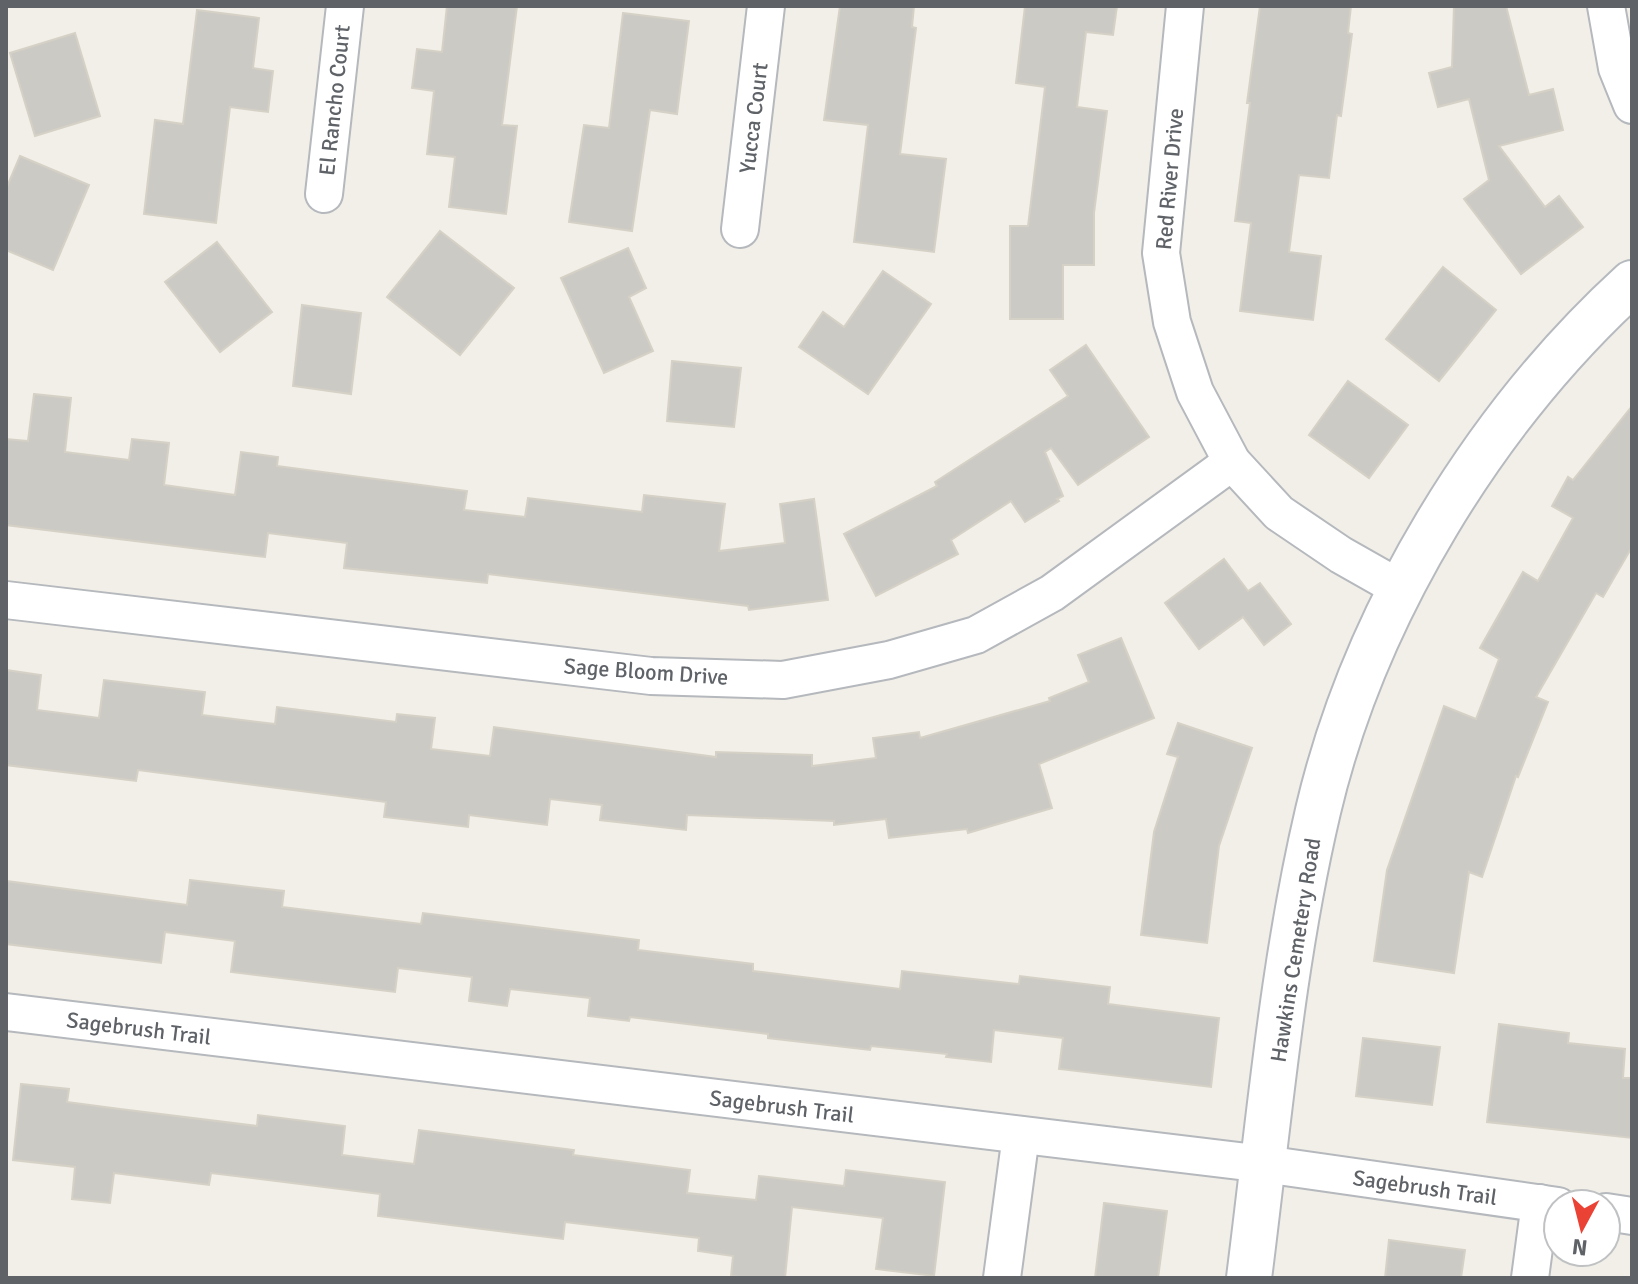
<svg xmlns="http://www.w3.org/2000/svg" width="1638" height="1284" font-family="Signika,sans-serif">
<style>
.building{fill:#cccac5;stroke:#d6d1c6;stroke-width:2}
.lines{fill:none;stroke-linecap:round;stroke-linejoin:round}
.street-casing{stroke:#b5b8bc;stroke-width:40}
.secondary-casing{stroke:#b6babf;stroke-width:48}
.street{stroke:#fff;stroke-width:36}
.secondary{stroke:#fff;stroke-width:44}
.labels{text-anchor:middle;stroke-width:6;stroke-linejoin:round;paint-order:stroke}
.street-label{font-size:22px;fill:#5f6368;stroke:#fff}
</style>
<rect width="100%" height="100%" fill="#f1efe8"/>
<!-- building -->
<g class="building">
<polygon points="447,6 517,6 502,125 517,126 506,214 449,207 455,157 427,154 434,91 412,88 417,49 442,52"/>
<polygon points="840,6 914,6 912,27 916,28 900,154 946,159 934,252 854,242 868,125 824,120"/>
<polygon points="1025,6 1117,6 1113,35 1086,32 1077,107 1107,111 1094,213 1094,265 1063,265 1063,319 1010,319 1010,226 1028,226 1045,87 1016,83"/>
<polygon points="1260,6 1351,6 1348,33 1352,34 1341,116 1337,115 1329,178 1299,175 1289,252 1321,256 1313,320 1240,311 1251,223 1235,221 1250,103 1247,103"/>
<polygon points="1454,6 1506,6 1529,95 1553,89 1563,130 1499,146 1545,207 1559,196 1583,227 1521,274 1464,199 1489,180 1469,99 1438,107 1429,73 1452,67"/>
<polygon points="197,10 259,18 253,68 273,71 268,112 230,107 216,223 144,214 155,120 183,124"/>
<polygon points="623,13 689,21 677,114 650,110 632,231 569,222 584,125 609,128"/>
<polygon points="75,33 100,116 35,136 10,53"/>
<polygon points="20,156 89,185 53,270 6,250 6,189"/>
<polygon points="440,231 514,288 460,355 387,297"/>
<polygon points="217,242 272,312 220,352 165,282"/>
<polygon points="628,248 646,288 629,297 653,351 604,373 561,278"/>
<polygon points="1443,267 1496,310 1439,381 1386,339"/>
<polygon points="883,271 931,304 868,394 799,347 823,312 844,327"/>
<polygon points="302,305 361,313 351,394 293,386"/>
<polygon points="1086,345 1149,437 1078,485 1051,448 1045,452 1063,496 1057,499 1059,501 1025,522 1011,501 951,540 958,554 876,596 844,534 937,486 935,482 1068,396 1050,370"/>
<polygon points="672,361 741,368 734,427 667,421"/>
<polygon points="1348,381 1408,425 1369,478 1309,435"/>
<polygon points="34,394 71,398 65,452 129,460 132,439 169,443 164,485 235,495 241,452 278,457 277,466 467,491 464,510 525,517 528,498 642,512 644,495 725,504 719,551 785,543 780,504 814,499 828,600 749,610 748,606 488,574 487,583 344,568 347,543 268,533 265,557 6,525 6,439 28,441"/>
<polygon points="1632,406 1632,547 1603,597 1596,593 1536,697 1548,702 1518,777 1516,776 1482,877 1469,872 1454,973 1374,961 1387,870 1444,706 1476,719 1499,659 1480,648 1523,572 1538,581 1573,518 1552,506 1568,477 1573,480"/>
<polygon points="1224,559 1248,591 1260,583 1291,624 1264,645 1243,617 1199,649 1165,603"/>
<polygon points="1121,638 1154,718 1039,764 1052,808 968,833 967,829 889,838 886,819 834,825 834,821 687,815 686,830 600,820 602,805 550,799 547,825 469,815 468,827 384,817 386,802 138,770 136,781 6,765 6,670 41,675 37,710 99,718 104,680 205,692 202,715 275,724 277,707 396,722 397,714 435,718 431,749 490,756 494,727 716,757 716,752 812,755 812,766 876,758 873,738 919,732 920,738 1050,701 1049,698 1089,682 1078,655"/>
<polygon points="1178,723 1252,748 1219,846 1207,943 1141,935 1154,832 1178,757 1167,754"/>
<polygon points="190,880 284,891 282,907 421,924 423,913 639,940 638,950 753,964 753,971 900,989 902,971 1019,984 1020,976 1110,987 1108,1004 1219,1018 1211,1087 1059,1069 1063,1038 994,1030 991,1062 946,1057 947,1054 871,1046 870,1050 768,1038 768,1034 630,1017 629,1021 588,1016 590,998 510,989 507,1006 469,1001 472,977 398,968 395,992 231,972 235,941 165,932 161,963 6,944 6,881 187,905"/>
<polygon points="1499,1024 1569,1033 1568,1043 1625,1049 1623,1078 1632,1078 1632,1138 1487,1122"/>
<polygon points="1363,1038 1440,1047 1432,1105 1356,1096"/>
<polygon points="21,1084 69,1089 67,1102 120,1109 257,1126 258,1115 345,1126 342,1155 414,1164 419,1130 574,1150 573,1155 690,1170 687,1193 756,1200 759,1176 844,1186 846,1170 945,1182 934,1276 876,1269 883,1218 792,1207 785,1278 749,1278 731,1276 733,1256 698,1251 699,1238 565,1222 563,1239 378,1216 380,1194 211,1173 209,1185 114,1173 110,1203 72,1199 75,1167 13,1160"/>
<polygon points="1104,1203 1167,1211 1158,1278 1095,1278"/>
<polygon points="1389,1240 1465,1250 1461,1278 1385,1278"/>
</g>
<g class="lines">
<!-- street casing -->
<g class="street-casing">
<g id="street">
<polyline points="1185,6 1161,253 1172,322 1195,392 1232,462 1279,513 1341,555 1401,589"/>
<polyline points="1606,6 1617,68 1632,105"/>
<polyline points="324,194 345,6"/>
<polyline points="740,229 766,6"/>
<polyline points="6,600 651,676 783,680 889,660 976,635 1052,593 1232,462"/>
<polyline points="6,1012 1264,1164 1558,1206"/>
<polyline points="1606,1212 1632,1216"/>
<polyline points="1002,1278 1021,1135"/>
<polyline points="1530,1278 1540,1203"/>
</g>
</g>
<!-- secondary casing -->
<g class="secondary-casing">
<path id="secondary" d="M1249,1278c20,-156 33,-314 69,-467 46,-196 166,-393 314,-528"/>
</g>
<!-- street -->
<use href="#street" class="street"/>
<!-- secondary -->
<use href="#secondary" class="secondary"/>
</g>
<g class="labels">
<!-- street labels -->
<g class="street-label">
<text transform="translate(334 100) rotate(-84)" y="8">El Rancho Court</text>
<text transform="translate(753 118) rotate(-83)" y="8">Yucca Court</text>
<text transform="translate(1169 179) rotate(-85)" y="8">Red River Drive</text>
<text transform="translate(646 671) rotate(4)" y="8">Sage Bloom Drive</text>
<text transform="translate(1295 950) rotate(-81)" y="8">Hawkins Cemetery Road</text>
<text transform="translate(139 1028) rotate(7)" y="8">Sagebrush Trail</text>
<text transform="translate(782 1106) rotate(7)" y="8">Sagebrush Trail</text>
<text transform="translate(1425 1187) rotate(8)" y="8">Sagebrush Trail</text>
</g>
</g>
<!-- border -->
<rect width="1638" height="1284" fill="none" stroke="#5f6368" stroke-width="16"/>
<!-- north arrow -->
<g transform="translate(1582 1228) rotate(187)"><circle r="38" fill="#ffffff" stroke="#bfc1c3" stroke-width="2"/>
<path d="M0-6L14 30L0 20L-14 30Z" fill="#ea4335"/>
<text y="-12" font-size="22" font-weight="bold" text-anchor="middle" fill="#5f6368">N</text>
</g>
</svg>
